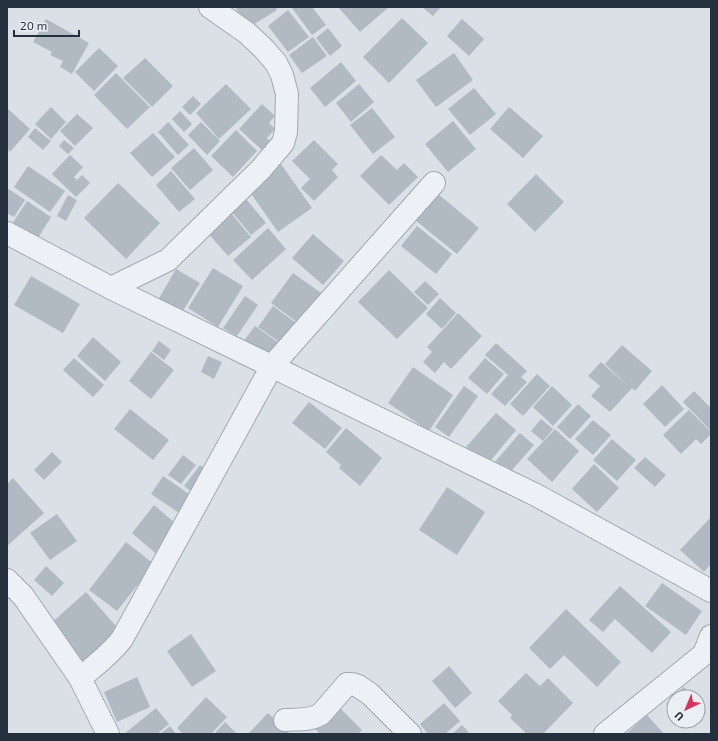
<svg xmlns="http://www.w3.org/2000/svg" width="718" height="741" font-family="'Exo 2',sans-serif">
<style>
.building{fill:#b1bac3}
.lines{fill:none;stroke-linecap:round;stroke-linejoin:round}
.minor-casing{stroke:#a0a8b0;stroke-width:24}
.minor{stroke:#edf1f5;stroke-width:22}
</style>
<rect width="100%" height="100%" fill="#dae0e6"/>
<!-- building -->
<g class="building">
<polygon points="235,7 276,7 277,10 248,28"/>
<polygon points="294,7 312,7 326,25 312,35 292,8"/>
<polygon points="338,7 389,7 360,32"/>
<polygon points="422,7 441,7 433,16"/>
<polygon points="288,10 309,37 288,52 268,26"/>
<polygon points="402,18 428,43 389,83 363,57"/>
<polygon points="46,19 89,43 72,74 60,67 63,61 50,55 52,52 33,42"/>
<polygon points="462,19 484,39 469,56 447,36"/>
<polygon points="328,28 342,46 330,56 316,38"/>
<polygon points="313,37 327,56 302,73 289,55"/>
<polygon points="99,48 118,66 94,91 75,72"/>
<polygon points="454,53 473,80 436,107 416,80"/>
<polygon points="145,58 173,86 152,107 123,78"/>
<polygon points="341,62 356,81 325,107 310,88"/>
<polygon points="116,73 150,107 127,129 94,95"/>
<polygon points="226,84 251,109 219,139 196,113"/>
<polygon points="359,84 374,102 351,122 336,103"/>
<polygon points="474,88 496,114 470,135 448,109"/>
<polygon points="193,96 201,104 190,115 182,107"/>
<polygon points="262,104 275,116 269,123 275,129 267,138 272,143 264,152 239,129"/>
<polygon points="51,107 66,122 51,139 35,124"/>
<polygon points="509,107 543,136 523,158 490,129"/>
<polygon points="7,108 30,129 10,152 7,149"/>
<polygon points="372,108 395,137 373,154 350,125"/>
<polygon points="180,111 192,124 184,132 172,119"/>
<polygon points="77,114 93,128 75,146 60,131"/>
<polygon points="453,121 476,149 448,172 425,144"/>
<polygon points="168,122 189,145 178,155 158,132"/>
<polygon points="201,122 220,141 207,155 188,135"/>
<polygon points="35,128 51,141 43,150 28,137"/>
<polygon points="236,130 257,151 233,177 211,156"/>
<polygon points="153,133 175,157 152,177 130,153"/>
<polygon points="64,140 74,148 68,154 59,146"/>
<polygon points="314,140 338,164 332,170 338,177 314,201 301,188 310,179 292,161"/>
<polygon points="194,148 213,170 190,190 171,168"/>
<polygon points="70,155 83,167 74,177 77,180 82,175 90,183 76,197 52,174"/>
<polygon points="381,155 397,170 404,163 418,177 389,205 360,176"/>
<polygon points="281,164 312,208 278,232 247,188"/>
<polygon points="28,166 65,191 50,212 14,187"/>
<polygon points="171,171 195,199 179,212 156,185"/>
<polygon points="536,174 564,202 535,232 507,204"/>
<polygon points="118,183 160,223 126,259 84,218"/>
<polygon points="7,188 25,200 14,217 7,213"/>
<polygon points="432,189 479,228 457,254 410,216"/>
<polygon points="241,193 266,223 251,235 226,205"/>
<polygon points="68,195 77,200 66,221 57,216"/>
<polygon points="27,201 51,217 35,243 10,227"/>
<polygon points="231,213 251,237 228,256 207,232"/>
<polygon points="417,226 452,254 436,274 401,246"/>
<polygon points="268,228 286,249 252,280 233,260"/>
<polygon points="313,234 344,261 323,285 292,258"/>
<polygon points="213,268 243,286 218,327 188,308"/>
<polygon points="176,269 200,283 181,314 158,300"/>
<polygon points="389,270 428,308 397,339 358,302"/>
<polygon points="293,273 334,302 312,333 271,303"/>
<polygon points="31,276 80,304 63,333 14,305"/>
<polygon points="425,281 439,294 428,305 414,292"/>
<polygon points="245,296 258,305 237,336 223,328"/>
<polygon points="440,298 456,313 442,329 426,314"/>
<polygon points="273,306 310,333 296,354 258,327"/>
<polygon points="458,313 482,336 451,369 444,362 435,373 423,362 432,352 427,347"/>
<polygon points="255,326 289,350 277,366 243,342"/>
<polygon points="93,337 121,362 105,381 77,356"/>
<polygon points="159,341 171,350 164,360 152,351"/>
<polygon points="496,343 527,371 521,377 527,382 505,406 491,394 508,375 485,355"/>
<polygon points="622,345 652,371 635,391 632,388 610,412 591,396 600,386 588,376 601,362 628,386 605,364"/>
<polygon points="151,352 174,370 151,399 129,381"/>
<polygon points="208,356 222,362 214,379 201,372"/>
<polygon points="74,358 104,385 93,397 63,370"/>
<polygon points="485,358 504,374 487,394 468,378"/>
<polygon points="413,367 453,395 429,431 388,403"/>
<polygon points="537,374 550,386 523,416 510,404"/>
<polygon points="662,385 684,409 665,427 643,404"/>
<polygon points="464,386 478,396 449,437 435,427"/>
<polygon points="552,386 572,405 553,426 533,407"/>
<polygon points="694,391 711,408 711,431 683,402"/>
<polygon points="309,402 342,428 325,449 292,423"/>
<polygon points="578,404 591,416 570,439 557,427"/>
<polygon points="130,409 169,440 153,460 114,429"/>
<polygon points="689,410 711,432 711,434 701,444 696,439 681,454 663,435"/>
<polygon points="496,413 516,430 487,465 466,447"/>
<polygon points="541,419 553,429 543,441 531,431"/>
<polygon points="593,420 611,435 593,455 575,439"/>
<polygon points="346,428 382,458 360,486 339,468 341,465 326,452"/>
<polygon points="555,429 579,451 552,482 527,459"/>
<polygon points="520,433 534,445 507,476 493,464"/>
<polygon points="612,439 636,460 617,481 593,460"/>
<polygon points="52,452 62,462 44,480 34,470"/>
<polygon points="183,455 196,465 181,484 168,475"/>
<polygon points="645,457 666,475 655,487 634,468"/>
<polygon points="594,464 619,488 597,512 572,489"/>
<polygon points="200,465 209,472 193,493 184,486"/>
<polygon points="163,476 202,503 191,521 151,494"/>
<polygon points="13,478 44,513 7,546 7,484"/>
<polygon points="447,487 485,512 457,555 419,530"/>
<polygon points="154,505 184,531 161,558 132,533"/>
<polygon points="57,514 77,541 50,560 30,533"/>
<polygon points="711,517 711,564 704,572 680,550"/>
<polygon points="126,542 154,564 117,611 89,590"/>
<polygon points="46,566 64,583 52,596 34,580"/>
<polygon points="662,583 702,611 686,635 645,606"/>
<polygon points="620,586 671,632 652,653 615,619 603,632 589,620"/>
<polygon points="86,592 122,633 84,666 49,625"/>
<polygon points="566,609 621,662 597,687 564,655 550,669 529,648"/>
<polygon points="191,634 216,671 192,687 167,651"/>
<polygon points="449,666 472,693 455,708 432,681"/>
<polygon points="526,673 540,686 548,678 573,703 543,734 527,734 510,718 512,715 498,701"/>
<polygon points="137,677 150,707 117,722 104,692"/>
<polygon points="684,687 693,697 674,697 674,713 666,704"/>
<polygon points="206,697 227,717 211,734 183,734 177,728"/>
<polygon points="444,703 460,721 445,734 428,734 420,724"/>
<polygon points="698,703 706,712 698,719"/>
<polygon points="156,708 169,724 157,734 124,734"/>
<polygon points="340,708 362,730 358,734 320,734 311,725"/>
<polygon points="268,713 290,734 248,734"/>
<polygon points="647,715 664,734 626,734"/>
<polygon points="681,721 696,721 688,728"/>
<polygon points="225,722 237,734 214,734"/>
<polygon points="462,725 470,734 452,734"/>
<polygon points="170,726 176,734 160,734"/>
</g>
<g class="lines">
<!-- minor casing -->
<g class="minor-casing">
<g id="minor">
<polyline points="7,233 111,288 536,495 711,591"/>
<polyline points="111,288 168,260 261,169 283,143 286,132 287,94 282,75 276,63 264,49 247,33 210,7"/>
<polyline points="7,580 23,596 80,678 108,734"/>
<path d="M80,678c15,-12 30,-24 42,-39l150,-273 162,-183"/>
<path d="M285,720c12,-1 25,1 36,-6l26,-30h5l6,2 12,8 40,40"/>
<polyline points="605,734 704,654 711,636"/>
</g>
</g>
<!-- minor -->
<use href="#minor" class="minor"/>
</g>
<!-- border -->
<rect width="718" height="741" fill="none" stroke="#24303d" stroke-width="16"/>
<!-- north arrow -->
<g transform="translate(686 709) rotate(224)"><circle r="19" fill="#eaeff4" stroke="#9ba3ab"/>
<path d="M0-3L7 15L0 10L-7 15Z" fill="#d7345d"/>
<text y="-6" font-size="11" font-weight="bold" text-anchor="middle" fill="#24303d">U</text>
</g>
<!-- scale -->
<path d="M14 30v6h65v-6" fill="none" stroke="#24303d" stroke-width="2"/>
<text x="20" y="30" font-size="12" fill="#24303d" stroke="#eaeff4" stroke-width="3" paint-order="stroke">20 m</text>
</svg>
